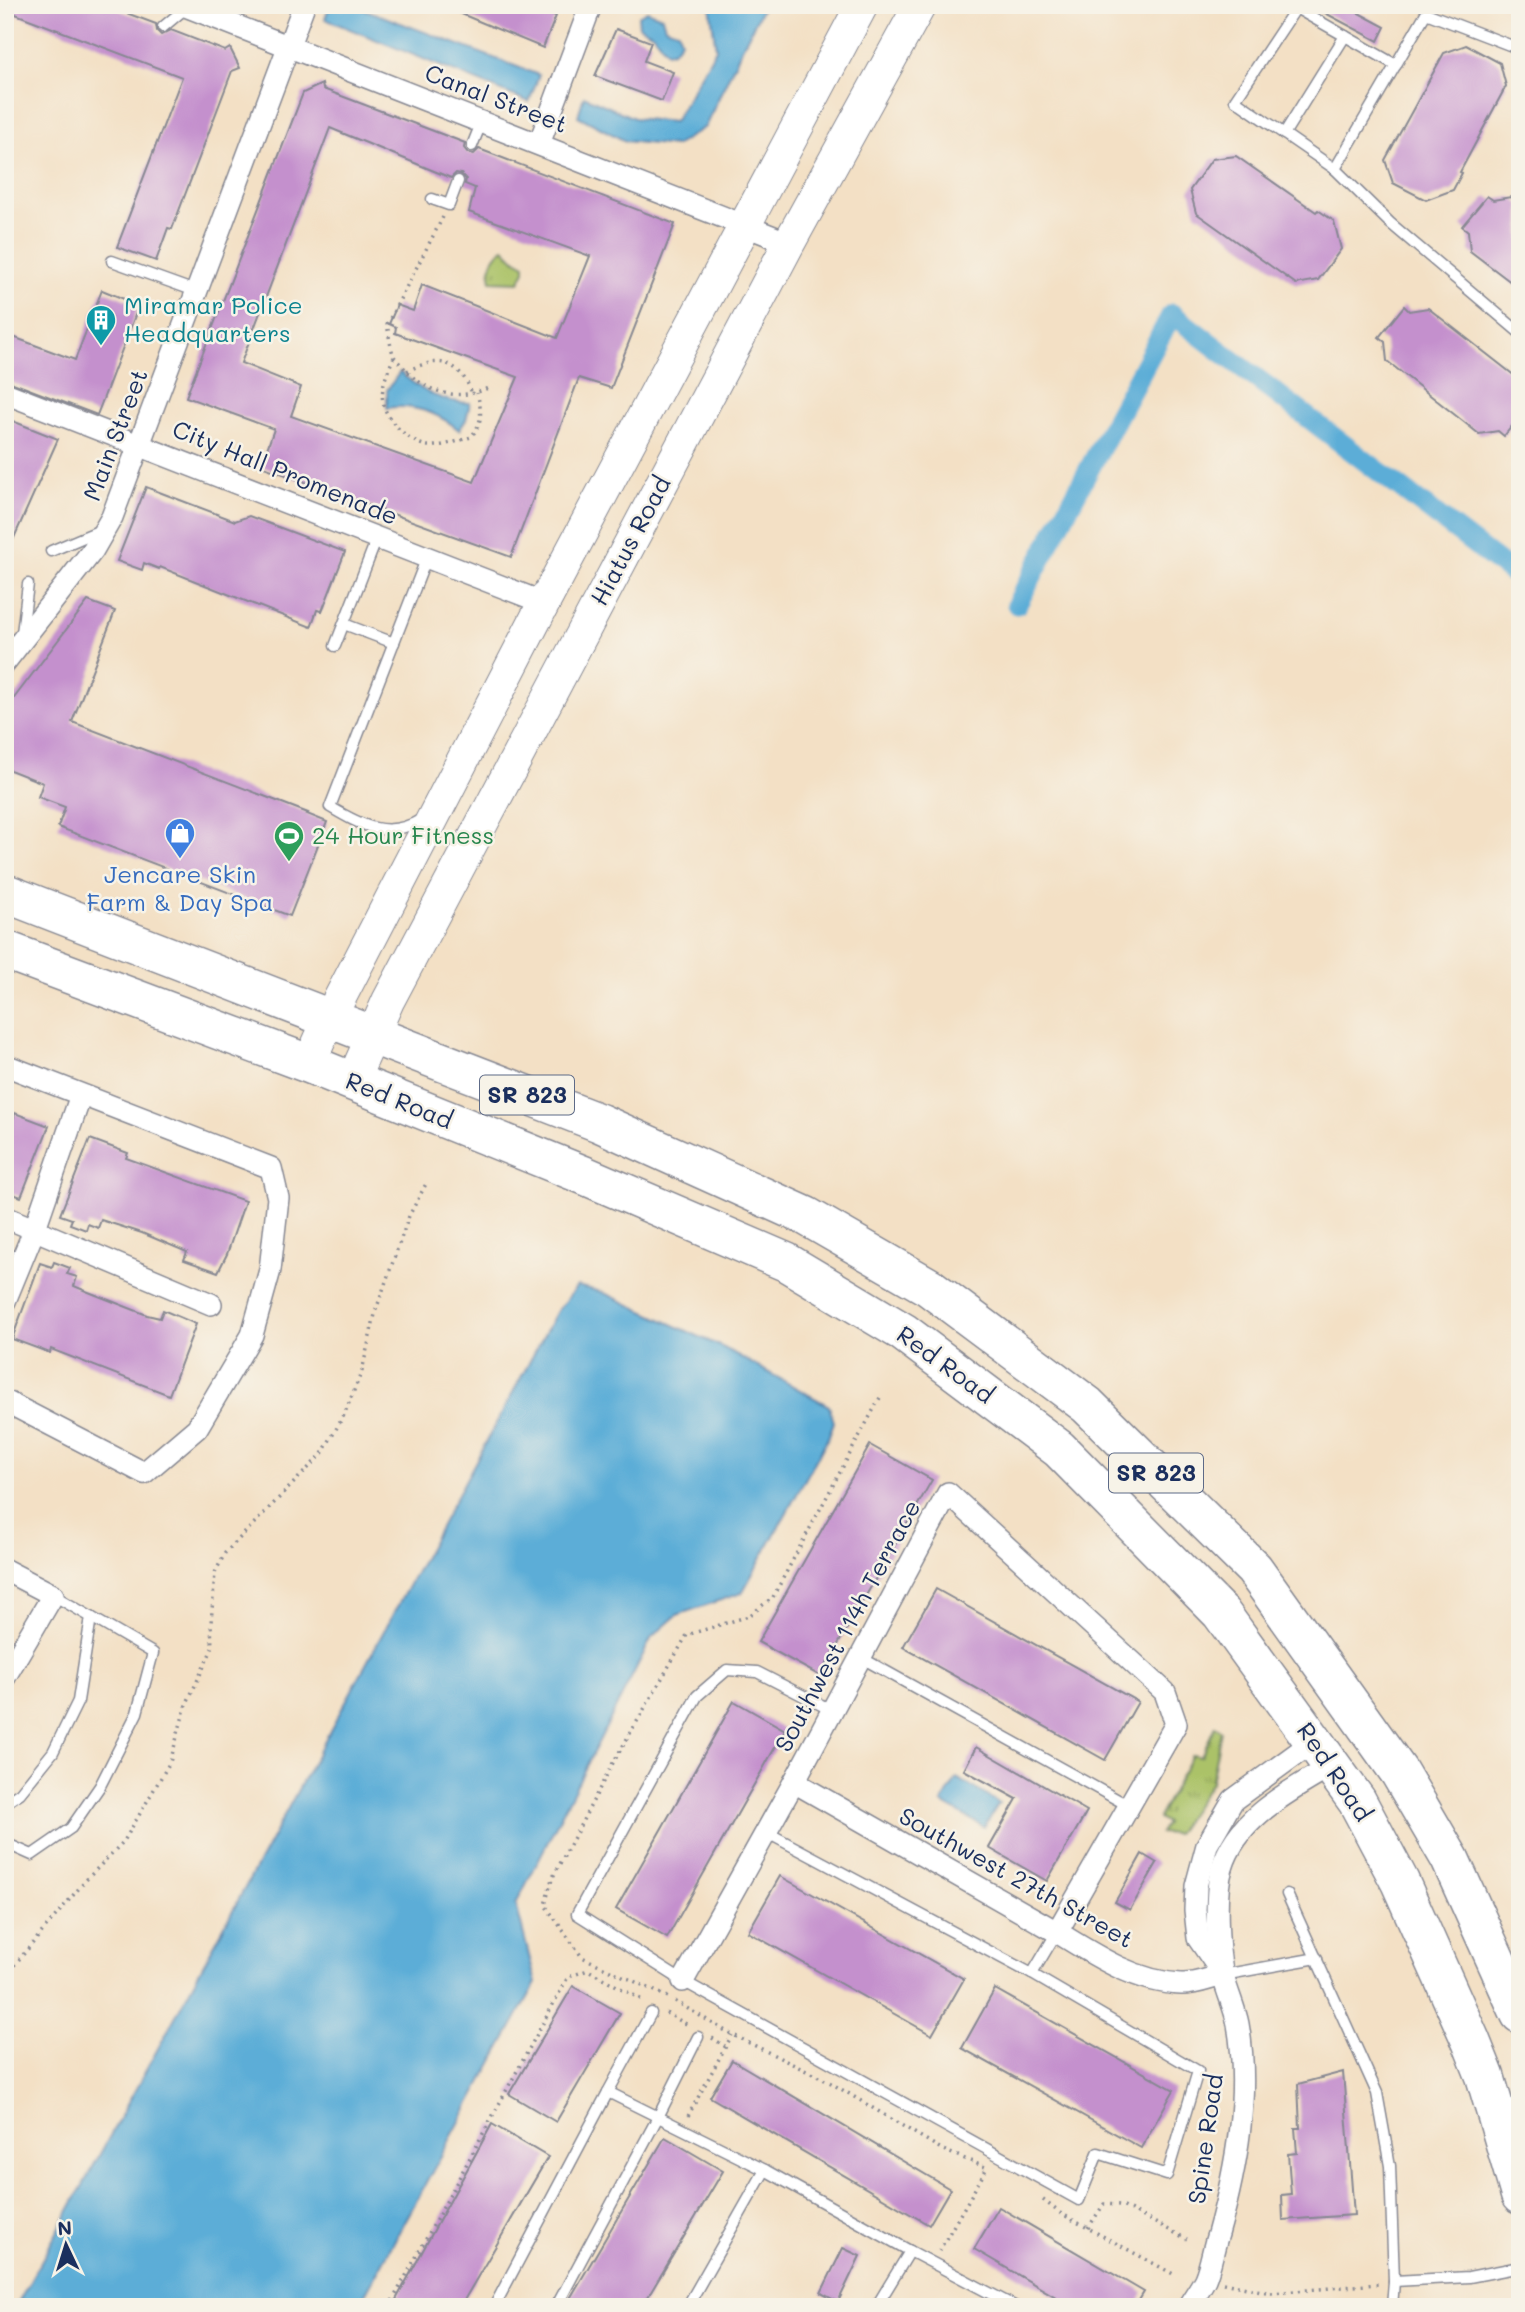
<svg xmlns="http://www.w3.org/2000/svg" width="1525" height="2312" font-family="Mali,sans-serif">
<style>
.park{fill:url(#park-tufts);stroke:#637862;stroke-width:2}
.water{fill:#5cadd7;stroke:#3c6e9a;stroke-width:2}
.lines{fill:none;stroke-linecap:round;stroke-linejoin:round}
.canal{stroke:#5cadd7;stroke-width:21}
.building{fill:#c490cd;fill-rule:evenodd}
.lane-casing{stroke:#878892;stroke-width:13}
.street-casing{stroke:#878892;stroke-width:24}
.secondary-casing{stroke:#878892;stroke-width:34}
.highway-casing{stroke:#878892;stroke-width:41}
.path{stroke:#878892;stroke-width:3.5;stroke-dasharray:2 5;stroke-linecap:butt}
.lane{stroke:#fff;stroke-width:10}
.street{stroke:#fff;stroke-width:21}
.secondary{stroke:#fff;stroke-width:32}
.highway{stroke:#fff;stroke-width:38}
.labels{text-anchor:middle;stroke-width:5;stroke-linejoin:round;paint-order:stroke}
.shield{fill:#f7f3e8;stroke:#5d6a87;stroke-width:2}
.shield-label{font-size:23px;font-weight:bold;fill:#1b2f5e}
.street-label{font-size:24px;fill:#1b2f5e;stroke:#f7f3e8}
.culture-label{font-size:24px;fill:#0d838f;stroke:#f7f3e8;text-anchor:start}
.leisure-label{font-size:24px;fill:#27864d;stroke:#f7f3e8;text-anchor:start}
.shop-label{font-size:24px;fill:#366cbe;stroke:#f7f3e8}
</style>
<defs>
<pattern id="park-tufts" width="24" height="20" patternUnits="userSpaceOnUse" patternTransform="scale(1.75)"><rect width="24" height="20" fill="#abc267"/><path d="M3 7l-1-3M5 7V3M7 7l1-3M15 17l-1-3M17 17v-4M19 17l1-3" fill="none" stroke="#8a9e58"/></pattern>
</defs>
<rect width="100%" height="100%" fill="#f7f3e8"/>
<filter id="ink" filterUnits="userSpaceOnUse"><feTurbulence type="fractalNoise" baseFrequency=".0143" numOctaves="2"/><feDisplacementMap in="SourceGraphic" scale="14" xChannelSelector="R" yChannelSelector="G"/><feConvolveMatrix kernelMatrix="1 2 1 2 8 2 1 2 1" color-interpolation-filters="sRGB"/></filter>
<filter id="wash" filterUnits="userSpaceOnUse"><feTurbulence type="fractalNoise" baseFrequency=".00686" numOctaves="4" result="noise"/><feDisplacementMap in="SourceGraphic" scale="28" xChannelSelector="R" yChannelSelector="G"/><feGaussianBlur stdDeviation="1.57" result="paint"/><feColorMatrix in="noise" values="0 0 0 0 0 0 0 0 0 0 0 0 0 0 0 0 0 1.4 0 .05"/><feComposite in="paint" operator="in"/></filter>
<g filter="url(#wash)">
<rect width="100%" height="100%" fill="#f3e0c5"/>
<!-- park -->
<g class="park">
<path d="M504,248l12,12 9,5v6l-6,11 -28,-1c-3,-14 2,-25 13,-33z"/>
<polygon points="1215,1726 1221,1731 1211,1782 1176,1834 1160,1833 1166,1823 1158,1818 1192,1755 1201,1757"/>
</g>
<!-- water -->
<g class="water">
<polygon points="330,5 353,5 539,75 529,102 325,19"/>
<polygon points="710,5 764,5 745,42 705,127 675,146 625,141 578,116 584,96 634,118 674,122 716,49"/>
<polygon points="647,11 662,17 665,27 678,31 681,41 673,51 667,52 653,34 639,26 638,16"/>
<path d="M400,372c22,20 41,30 70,31l-4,17 -7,10c-21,-17 -45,-26 -72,-22v-18z"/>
<polygon points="577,1286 602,1292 726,1349 829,1406 834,1422 828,1438 742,1593 677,1615 652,1637 516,1904 536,1983 358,2307 16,2307 167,2032 557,1311"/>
<polygon points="957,1778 999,1803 984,1827 942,1803"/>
</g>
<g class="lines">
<!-- canal -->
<polyline class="canal" points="1017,604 1172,314 1520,579"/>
</g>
<g id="blocks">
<!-- building -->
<g class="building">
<polygon points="5,5 105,5 156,24 157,31 161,35 171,30 225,51 230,48 240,68 232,71 172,229 168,228 156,261 117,247 182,77 5,10"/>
<polygon points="440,5 528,5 556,16 543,48"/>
<polygon points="1310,5 1344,5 1385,27 1378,41"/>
<polygon points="616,29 651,42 644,61 673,72 662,101 595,76"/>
<polygon points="1466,45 1500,63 1506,86 1460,172 1462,173 1453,190 1426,200 1393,183 1385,160 1444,53"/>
<path d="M322,84l1,5 142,54 -1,5 4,5 6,1 5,-5 196,75 -64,164 -32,-10 -68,179 -250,-91 13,-37 -88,-32 117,-304zM330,128l121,50 5,-5 5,1 5,5 -1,5 10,4 -6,24 121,44 -33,82 -135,-53 -9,26 -16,-6 -8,19 7,3 -1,6 123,44 -44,105 -183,-66 10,-29 -60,-24z"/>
<polygon points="1236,156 1316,212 1318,210 1334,221 1341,249 1318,280 1296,284 1196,213 1190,190 1212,159"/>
<polygon points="1487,196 1493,200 1511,197 1520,204 1520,289 1470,251 1468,231 1462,226"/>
<polygon points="102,290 139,305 97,415 5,380 5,334 75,360"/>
<polygon points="1404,306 1409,311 1428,308 1520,380 1520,416 1504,436 1498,431 1479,434 1387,361 1385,342 1379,337"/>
<polygon points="5,418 58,439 5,558"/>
<polygon points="146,487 235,521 249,516 345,552 322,611 317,610 311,627 160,567 159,569 144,563 142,570 117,561"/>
<polygon points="88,601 115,611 72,722 308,813 307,814 327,822 290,916 58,827 65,807 38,797 43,783 5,768 5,710"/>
<polygon points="5,1113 14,1117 15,1113 49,1126 21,1197 5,1191"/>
<polygon points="90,1139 128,1153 126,1158 245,1201 227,1254 218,1272 184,1260 187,1252 142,1233 101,1220 98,1228 88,1224 86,1230 70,1224 72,1219 60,1215"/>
<polygon points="54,1262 70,1268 67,1274 77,1277 74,1286 86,1291 147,1315 160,1318 163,1310 196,1324 169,1395 51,1349 50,1353 12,1339 40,1263 52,1267"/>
<polygon points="870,1445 932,1480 820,1676 758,1642"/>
<polygon points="936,1589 1138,1702 1105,1760 903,1647"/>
<polygon points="734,1701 785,1730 667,1938 616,1909"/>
<polygon points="976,1747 1087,1811 1047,1881 989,1848 1017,1799 964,1770"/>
<polygon points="1142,1854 1157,1863 1130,1910 1115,1902"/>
<polygon points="780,1876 964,1979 932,2035 748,1932"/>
<polygon points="573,1986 620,2013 556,2122 509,2094"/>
<polygon points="995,1989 1174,2090 1141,2148 962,2048"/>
<polygon points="732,2060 950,2189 929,2225 710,2097"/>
<polygon points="1343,2072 1354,2215 1283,2220 1282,2195 1291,2194 1288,2154 1297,2153 1295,2128 1300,2128 1298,2084"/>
<polygon points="492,2124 548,2157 460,2307 392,2307"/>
<polygon points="665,2137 723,2171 642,2307 565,2307"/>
<polygon points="999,2207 1144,2292 1135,2307 1073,2307 974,2249"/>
<polygon points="843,2248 860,2256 838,2302 821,2293"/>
</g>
</g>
</g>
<g filter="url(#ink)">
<use href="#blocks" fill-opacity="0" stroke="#878892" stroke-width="2"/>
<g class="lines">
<!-- lane casing -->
<g class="lane-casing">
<g id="lane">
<polyline points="163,27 187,7"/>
<polyline points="1520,49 1426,13 1335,169 1390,223 1520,333"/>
<polyline points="1284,134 1345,36"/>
<polyline points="472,146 482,121"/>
<polyline points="1335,169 1235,100 1296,8 1396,65"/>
<polyline points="432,199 449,205 458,181"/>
<polyline points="112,261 198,292"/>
<polyline points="51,551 103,529"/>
<polyline points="344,624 394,643"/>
<polyline points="22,633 28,584"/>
<polyline points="335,646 377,538"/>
<path d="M422,819c-34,21 -60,7 -92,-12l97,-250"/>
<polyline points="860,1657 1129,1806"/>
<polyline points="833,1711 757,1672 727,1670 697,1696 577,1914 683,1981 1079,2200 1098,2153 1167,2175 1198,2071 1032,1974"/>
<polyline points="5,1803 20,1793 53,1752 78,1701 91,1617"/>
<polyline points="766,1832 1032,1974 1057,1932"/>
<polyline points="5,1843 32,1855 71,1828 100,1786 137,1713 153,1653 53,1595"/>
<polyline points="1287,1894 1377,2093 1390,2166 1394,2281 1392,2307"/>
<polyline points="1223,1975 1317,1958"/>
<polyline points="608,2092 651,2013"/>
<polyline points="910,2251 1016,2307"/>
<polyline points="1394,2281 1469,2277 1520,2267"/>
<polyline points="494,2307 608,2092 765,2170"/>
<polyline points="556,2307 658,2117 698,2037"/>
<polyline points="687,2307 765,2170 910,2251 876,2307"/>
</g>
</g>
<!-- street casing -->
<g class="street-casing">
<g id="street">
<polyline points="183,5 789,243"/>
<polyline points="539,144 591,5"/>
<polyline points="5,393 544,603"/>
<polyline points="5,662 93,550 112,517 304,5"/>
<polyline points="5,1065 271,1168 278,1198 270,1270 252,1335 197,1428 144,1473 5,1401"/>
<polyline points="5,1217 211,1304"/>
<polyline points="5,1301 35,1228 81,1095"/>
<polyline points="5,1570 53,1595 5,1677"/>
<path d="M794,1782l263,150c37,23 78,50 124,52 13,1 29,-6 42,-9"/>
<polyline points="1222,1973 1198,1938 1195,1910 1196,1886 1207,1845 1233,1800 1314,1741"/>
<polyline points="683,1981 794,1782 948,1493 1165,1692 1176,1724 1057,1932"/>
<path d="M1188,2307c5,-9 12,-18 17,-28 6,-14 8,-31 13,-45 19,-68 32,-140 20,-210 -3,-15 -10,-30 -14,-45 -7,-26 -10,-86 -2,-111 15,-51 68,-77 110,-102"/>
</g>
</g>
<!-- secondary casing -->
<g class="secondary-casing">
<g id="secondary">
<polyline points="309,1064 329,1019 544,603 862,5"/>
<polyline points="352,1082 388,1001 789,243 920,5"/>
</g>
</g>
<!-- highway casing -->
<g class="highway-casing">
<g id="highway">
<polyline points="5,893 600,1123 806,1216 929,1287 1087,1405 1254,1569 1399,1772 1450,1859 1520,2014"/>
<polyline points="5,950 309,1064 586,1176 786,1262 903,1332 1059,1449 1221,1613 1357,1801 1400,1882 1471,2041 1485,2076 1520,2195"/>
</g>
</g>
<!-- path -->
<g class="path">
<path d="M443,217l-56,107c2,10 3,23 7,32 2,4 8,9 11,13 22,25 55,33 85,18"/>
<path d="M394,357c-13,29 -20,48 6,73 8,7 18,15 28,16 14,1 30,-5 43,-9 12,-15 11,-25 6,-44"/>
<path d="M407,371c31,-15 51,-12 65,22"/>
<polyline points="5,1976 86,1880 124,1841 170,1762 186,1705 212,1649 211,1623 215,1573 225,1553 322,1454 344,1415 362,1371 376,1310 409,1216 427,1182"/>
<polyline points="668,1997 582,1957 545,1905 552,1879 613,1763 687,1635 749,1616 773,1597 882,1394"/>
<polyline points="675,2001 729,2033 831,2083 943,2150 985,2167"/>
<polyline points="666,2013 690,2026"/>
<polyline points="712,2038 725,2046"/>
<polyline points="688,2116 732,2035"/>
<polyline points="1043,2200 1060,2213 1175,2275"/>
<polyline points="1088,2228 1104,2204 1120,2205 1187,2239"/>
<polyline points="939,2251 987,2168"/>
<polyline points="1223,2283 1271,2293 1378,2284"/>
<polyline points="389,2307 568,1977 588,1970 644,2001"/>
</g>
<!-- lane -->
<use href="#lane" class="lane"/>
<!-- street -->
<use href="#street" class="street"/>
<!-- secondary -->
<use href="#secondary" class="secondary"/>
<!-- highway -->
<use href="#highway" class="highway"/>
</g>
</g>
<!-- icons -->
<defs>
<g id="building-pin" transform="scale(1.575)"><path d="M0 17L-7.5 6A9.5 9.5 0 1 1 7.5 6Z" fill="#0f9aa8" stroke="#f7f3e8"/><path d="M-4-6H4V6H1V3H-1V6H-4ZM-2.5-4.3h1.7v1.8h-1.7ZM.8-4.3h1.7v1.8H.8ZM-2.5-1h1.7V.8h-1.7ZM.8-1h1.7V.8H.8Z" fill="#fff"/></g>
<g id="shop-pin" transform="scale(1.575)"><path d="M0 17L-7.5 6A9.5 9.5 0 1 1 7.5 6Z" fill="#3f7fe0" stroke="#f7f3e8"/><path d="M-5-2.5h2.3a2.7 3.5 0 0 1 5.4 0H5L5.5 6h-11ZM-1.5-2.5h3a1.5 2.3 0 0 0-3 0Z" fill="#fff"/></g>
<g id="stadium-pin" transform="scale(1.575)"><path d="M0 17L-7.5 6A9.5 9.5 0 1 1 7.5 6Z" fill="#2e9e5b" stroke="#f7f3e8"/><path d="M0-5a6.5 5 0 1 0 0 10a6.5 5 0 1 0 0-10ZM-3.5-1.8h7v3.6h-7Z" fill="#fff"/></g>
</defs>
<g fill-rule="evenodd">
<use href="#building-pin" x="101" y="320"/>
<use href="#shop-pin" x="180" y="833"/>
<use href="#stadium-pin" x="289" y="836"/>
</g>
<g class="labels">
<!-- shield labels -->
<g class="shield">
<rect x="480" y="1075.5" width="94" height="39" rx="5"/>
<rect x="1109" y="1453.5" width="94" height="39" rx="5"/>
</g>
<g class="shield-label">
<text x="527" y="1103">SR 823</text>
<text x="1156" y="1481">SR 823</text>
</g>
<!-- street labels -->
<g class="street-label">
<text transform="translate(496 99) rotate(21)" y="8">Canal Street</text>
<text transform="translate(116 435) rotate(-69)" y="8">Main Street</text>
<text transform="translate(285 473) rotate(22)" y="8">City Hall Promenade</text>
<text transform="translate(631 541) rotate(-62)" y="8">Hiatus Road</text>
<text transform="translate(399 1101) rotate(22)" y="8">Red Road</text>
<text transform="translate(945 1365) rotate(36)" y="8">Red Road</text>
<text transform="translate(848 1626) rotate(-62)" y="8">Southwest 114h Terrace</text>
<text transform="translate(1334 1772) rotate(56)" y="8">Red Road</text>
<text transform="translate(1016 1878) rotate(29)" y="8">Southwest 27th Street</text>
<text transform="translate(1206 2139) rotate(-82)" y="8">Spine Road</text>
</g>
<!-- culture labels -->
<g class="culture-label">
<text x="124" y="314">Miramar Police<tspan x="124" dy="28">Headquarters</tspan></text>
</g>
<!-- leisure labels -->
<g class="leisure-label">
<text x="312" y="844">24 Hour Fitness</text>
</g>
<!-- shop labels -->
<g class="shop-label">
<text x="180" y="883">Jencare Skin<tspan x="180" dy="28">Farm &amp; Day Spa</tspan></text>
</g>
</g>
<!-- margin -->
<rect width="1525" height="2312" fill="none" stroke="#f7f3e8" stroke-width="28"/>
<!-- north arrow -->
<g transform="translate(66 2245) rotate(356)" stroke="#f7f3e8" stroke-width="5" paint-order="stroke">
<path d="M0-5L12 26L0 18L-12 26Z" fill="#1b2f5e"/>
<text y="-10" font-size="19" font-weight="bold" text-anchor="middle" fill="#1b2f5e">N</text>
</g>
</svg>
